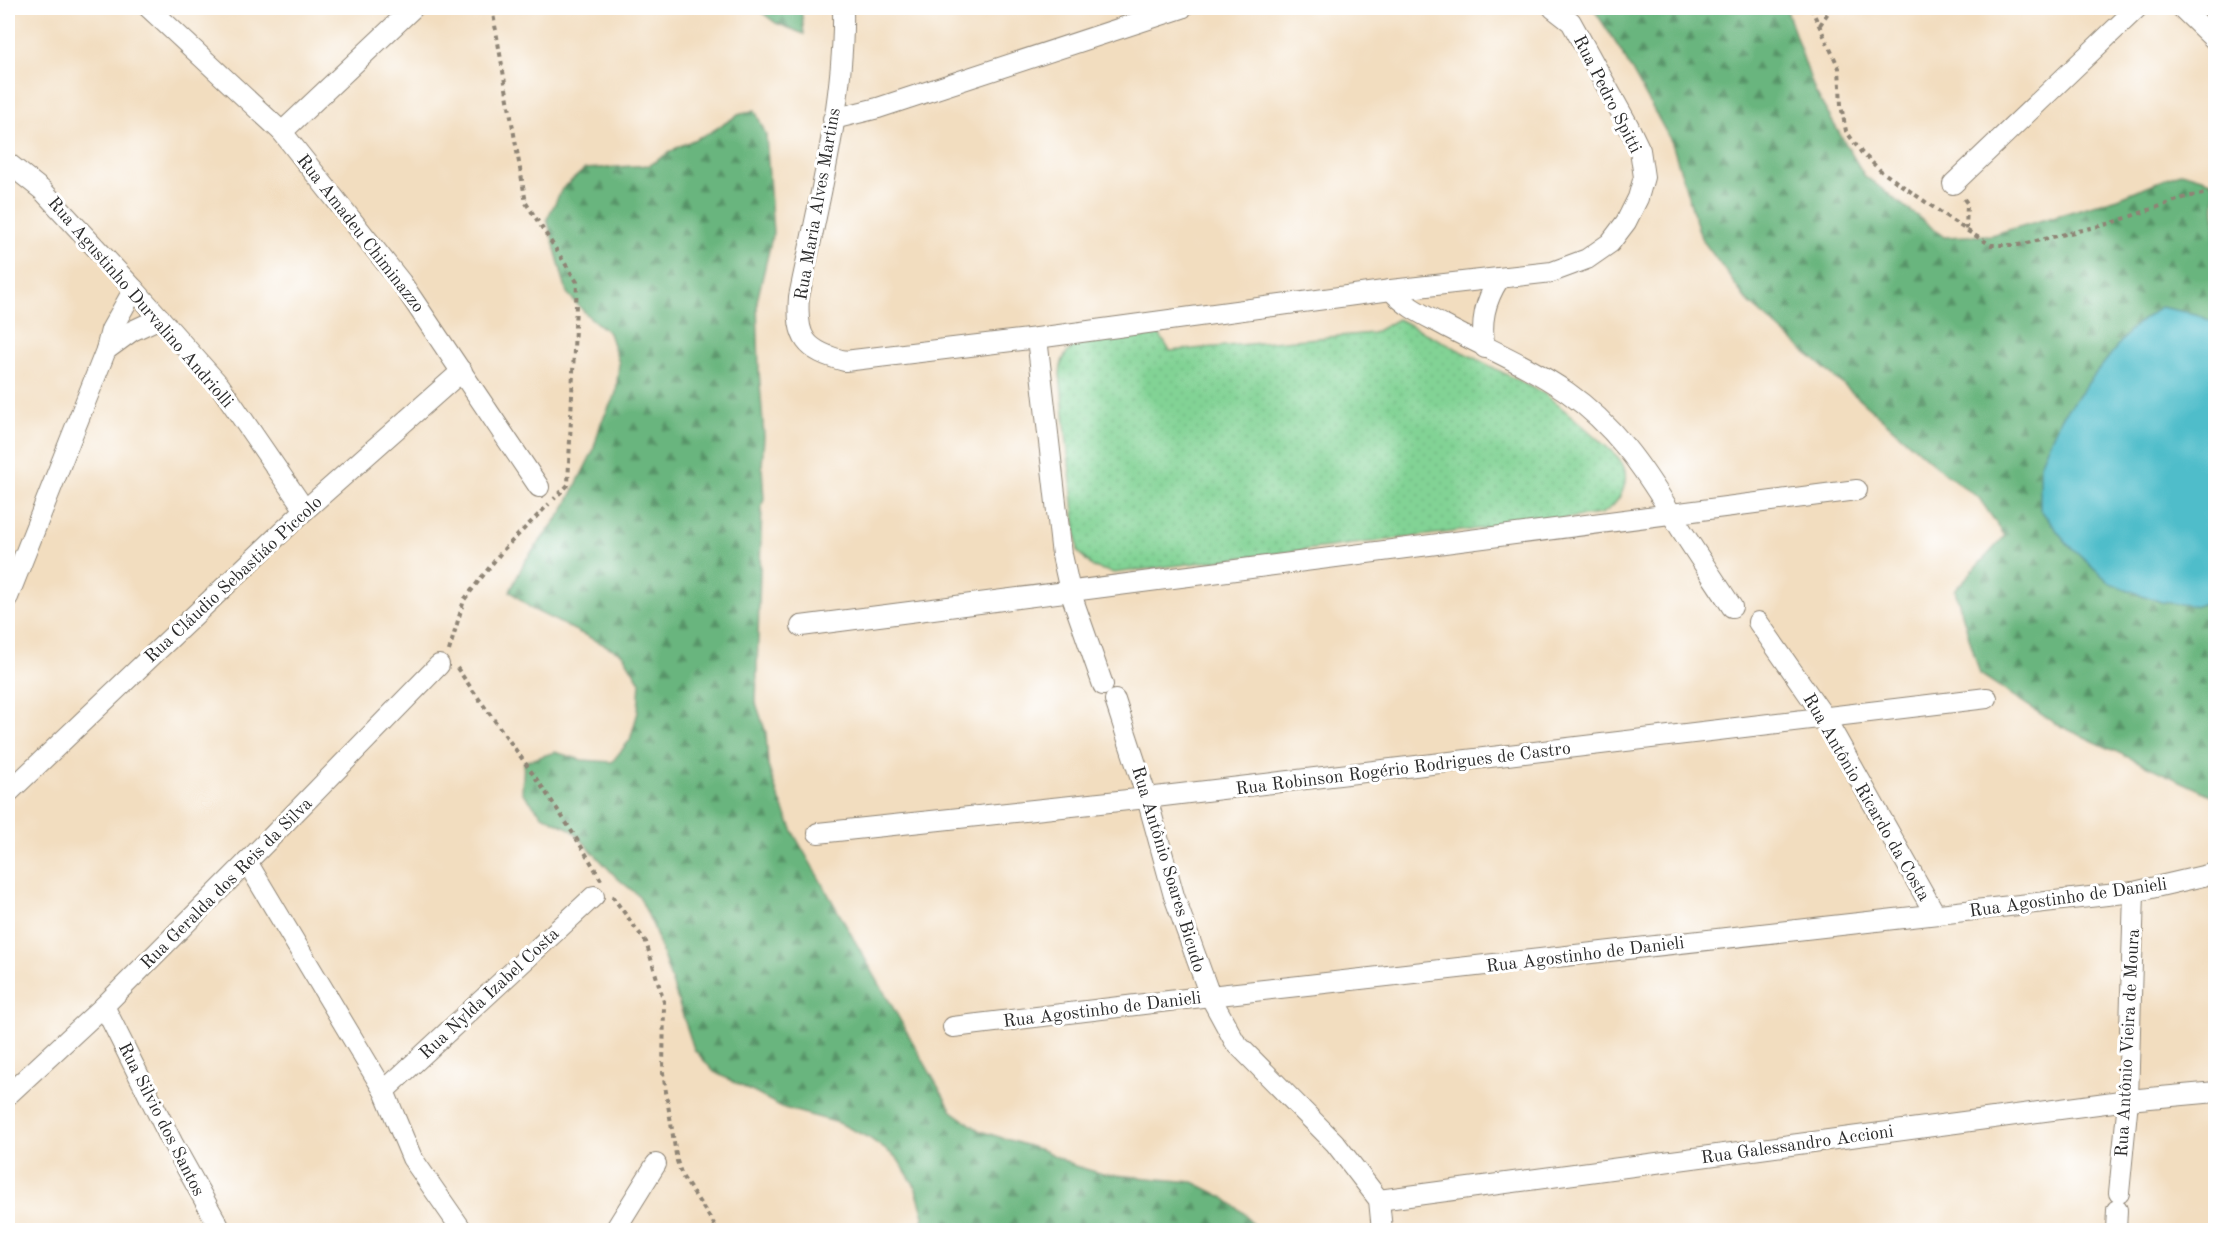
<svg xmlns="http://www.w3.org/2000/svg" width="2223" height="1238" font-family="'Old Standard TT',serif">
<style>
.grass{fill:url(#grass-dots);stroke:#567f60;stroke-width:1.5}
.forest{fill:url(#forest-firs);stroke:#4a7054;stroke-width:1.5}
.water{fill:#50bdca;stroke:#3e747a;stroke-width:1.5}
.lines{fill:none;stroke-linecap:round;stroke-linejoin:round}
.street-casing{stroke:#8e8475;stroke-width:22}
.path{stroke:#8e8475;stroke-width:4;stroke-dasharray:4.5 4.5;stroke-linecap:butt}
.street{stroke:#fff;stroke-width:20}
.labels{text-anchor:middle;stroke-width:6;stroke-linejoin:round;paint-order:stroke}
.street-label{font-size:18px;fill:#2b2b2b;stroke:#fff}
</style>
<defs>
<pattern id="grass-dots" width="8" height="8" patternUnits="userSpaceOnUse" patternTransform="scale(1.5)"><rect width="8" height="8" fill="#82d395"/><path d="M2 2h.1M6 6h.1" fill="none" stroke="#70b581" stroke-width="1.8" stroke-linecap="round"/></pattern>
<pattern id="forest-firs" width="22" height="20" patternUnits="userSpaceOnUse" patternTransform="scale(1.5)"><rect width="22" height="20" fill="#69b57e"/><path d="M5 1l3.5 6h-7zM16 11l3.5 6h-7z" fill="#579367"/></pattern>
</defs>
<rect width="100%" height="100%" fill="#fff"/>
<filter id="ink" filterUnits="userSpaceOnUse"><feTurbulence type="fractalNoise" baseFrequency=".0167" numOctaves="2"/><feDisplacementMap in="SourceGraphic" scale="12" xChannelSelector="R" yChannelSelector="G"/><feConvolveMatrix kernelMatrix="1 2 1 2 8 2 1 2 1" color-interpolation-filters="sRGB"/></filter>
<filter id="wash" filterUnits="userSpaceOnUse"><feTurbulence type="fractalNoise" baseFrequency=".008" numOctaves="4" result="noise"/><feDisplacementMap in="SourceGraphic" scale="24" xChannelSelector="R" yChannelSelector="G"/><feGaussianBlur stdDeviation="1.35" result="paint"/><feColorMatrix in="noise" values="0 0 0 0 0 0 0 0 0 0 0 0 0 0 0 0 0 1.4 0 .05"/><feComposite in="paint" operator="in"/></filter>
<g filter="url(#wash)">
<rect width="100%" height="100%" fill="#f2ddbf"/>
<!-- grass -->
<path class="grass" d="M1398,319l145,74c20,15 38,31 57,48 6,6 15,12 20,19 14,20 -1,45 -19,54l-487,59 -21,-6 -15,-15 -18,-178c1,-15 6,-24 19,-31l80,-9 11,17 203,-18z"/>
<!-- forest -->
<g class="forest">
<polygon points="756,8 801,8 804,34 776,23"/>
<polygon points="1593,8 1786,8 1815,92 1864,175 1944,237 1991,235 2118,198 2182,172 2215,182 2215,797 2056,724 1980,674 1955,590 2005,536 1979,498 1943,472 1747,301 1701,238 1672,143 1621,51"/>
<polygon points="755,110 766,135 773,233 757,301 759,371 764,436 762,467 764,499 762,505 756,703 766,733 768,766 778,796 795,836 952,1111 980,1131 1045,1151 1075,1166 1103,1174 1193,1182 1223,1197 1246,1215 1256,1230 920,1230 924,1216 915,1186 897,1158 869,1138 839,1123 784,1108 714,1072 694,1049 654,928 639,896 617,878 572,830 542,815 522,792 524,762 555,752 582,760 612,762 630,740 638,712 640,682 623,654 532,609 510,591 525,561 563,511 593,451 601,423 616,393 619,363 609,333 587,315 567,293 547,219 562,189 585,169 650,165 678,147 711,132 738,115"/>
</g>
<!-- water -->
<polygon class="water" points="2160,307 2196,314 2215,323 2215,599 2197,606 2161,602 2110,583 2066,542 2040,509 2040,464 2061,417 2131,329"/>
</g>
<g filter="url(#ink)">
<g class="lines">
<!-- street casing -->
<g class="street-casing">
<g id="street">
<polyline points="149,8 282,132 401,282 539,487"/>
<path d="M843,8c2,93 -25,196 -44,289 -3,41 6,54 46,64l192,-23 354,-48 161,-18 35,-13 23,-16 16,-21 12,-24 6,-21 -4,-27 -12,-25 -57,-103 -18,-14"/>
<polyline points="2182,8 2216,41"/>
<polyline points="833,119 878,108 1182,8"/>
<polyline points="282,132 413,8"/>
<polyline points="8,163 42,190 134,289 220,386 305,510"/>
<polyline points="1953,184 2137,8"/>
<path d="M1391,290c15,17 31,24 52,35 41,22 85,40 124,67 47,33 76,75 105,123 19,31 40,61 60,92"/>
<polyline points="1037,338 1062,555 1070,591 1103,685"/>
<path d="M1485,348c-5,-26 0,-47 14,-69"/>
<polyline points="106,350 132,331 160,318"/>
<polyline points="8,597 106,350 111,330 134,289"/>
<polyline points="1758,622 1825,718 1935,914"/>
<polyline points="801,626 1857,490"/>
<polyline points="1115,700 1147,798 1174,896 1210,996 1235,1042 1335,1143 1379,1200 1382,1230"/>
<polyline points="8,793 305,510 462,371"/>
<polyline points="818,833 1147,798 1987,698"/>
<polyline points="247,862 384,1091 412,1158 462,1230"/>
<polyline points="104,1006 172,1142 221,1230"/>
<polyline points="953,1027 1210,996 2134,892 2216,873"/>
<polyline points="384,1091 594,896"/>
<polyline points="8,1095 104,1006 247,862 439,665"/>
<polyline points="2119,1193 2128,1100 2134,892"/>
<polyline points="1379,1200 2128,1100 2216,1092"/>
<polyline points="615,1230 656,1164"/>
<polyline points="2116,1230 2117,1210"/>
</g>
</g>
<!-- path -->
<g class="path">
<polyline points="492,8 526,203 577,282 568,485 554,499"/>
<polyline points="1811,8 1839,68 1841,105 1846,131 1861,152 1881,171 1966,230 1991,245 2019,245 2112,223 2186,197 2209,193 2216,194"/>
<polyline points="1820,25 1831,8"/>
<polyline points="1964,199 1967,203 1966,230"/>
<polyline points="449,651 464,600 503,550 549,504"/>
<path d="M457,668c49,70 102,137 144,212"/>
<polyline points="612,896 646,942 664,1002 663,1073 677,1161 682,1176 718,1230"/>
</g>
<!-- street -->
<use href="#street" class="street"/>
</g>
</g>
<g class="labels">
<!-- street labels -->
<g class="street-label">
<text transform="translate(1608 94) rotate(63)" y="6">Rua Pedro Spitti</text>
<text transform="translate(817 204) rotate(-80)" y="6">Rua Maria Alves Martins</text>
<text transform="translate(361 233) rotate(52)" y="6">Rua Amadeu Chiminazzo</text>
<text transform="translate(141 302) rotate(49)" y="6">Rua Agustinho Durvalino Andriolli</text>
<text transform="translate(233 579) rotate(-43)" y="6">Rua Cláudio Sebastiáo Piccolo</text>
<text transform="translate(1403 768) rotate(-7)" y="6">Rua Robinson Rogério Rodrigues de Castro</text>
<text transform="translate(1867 797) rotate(60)" y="6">Rua Antônio Ricardo da Costa</text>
<text transform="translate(1169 869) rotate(73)" y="6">Rua Antônio Soares Bicudo</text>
<text transform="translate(226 883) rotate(-45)" y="6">Rua Geralda dos Reis da Silva</text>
<text transform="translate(2068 897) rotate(-8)" y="6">Rua Agostinho de Danieli</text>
<text transform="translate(1585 954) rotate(-7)" y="6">Rua Agostinho de Danieli</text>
<text transform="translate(489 993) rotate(-43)" y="6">Rua Nylda Izabel Costa</text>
<text transform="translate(1102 1009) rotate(-7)" y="6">Rua Agostinho de Danieli</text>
<text transform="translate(2127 1043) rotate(-87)" y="6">Rua Antônio Vieira de Moura</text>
<text transform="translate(162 1119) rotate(63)" y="6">Rua Silvio dos Santos</text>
<text transform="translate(1797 1144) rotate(-8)" y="6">Rua Galessandro Accioni</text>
</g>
</g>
<!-- margin -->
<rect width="2223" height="1238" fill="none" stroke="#fff" stroke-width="30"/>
</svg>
